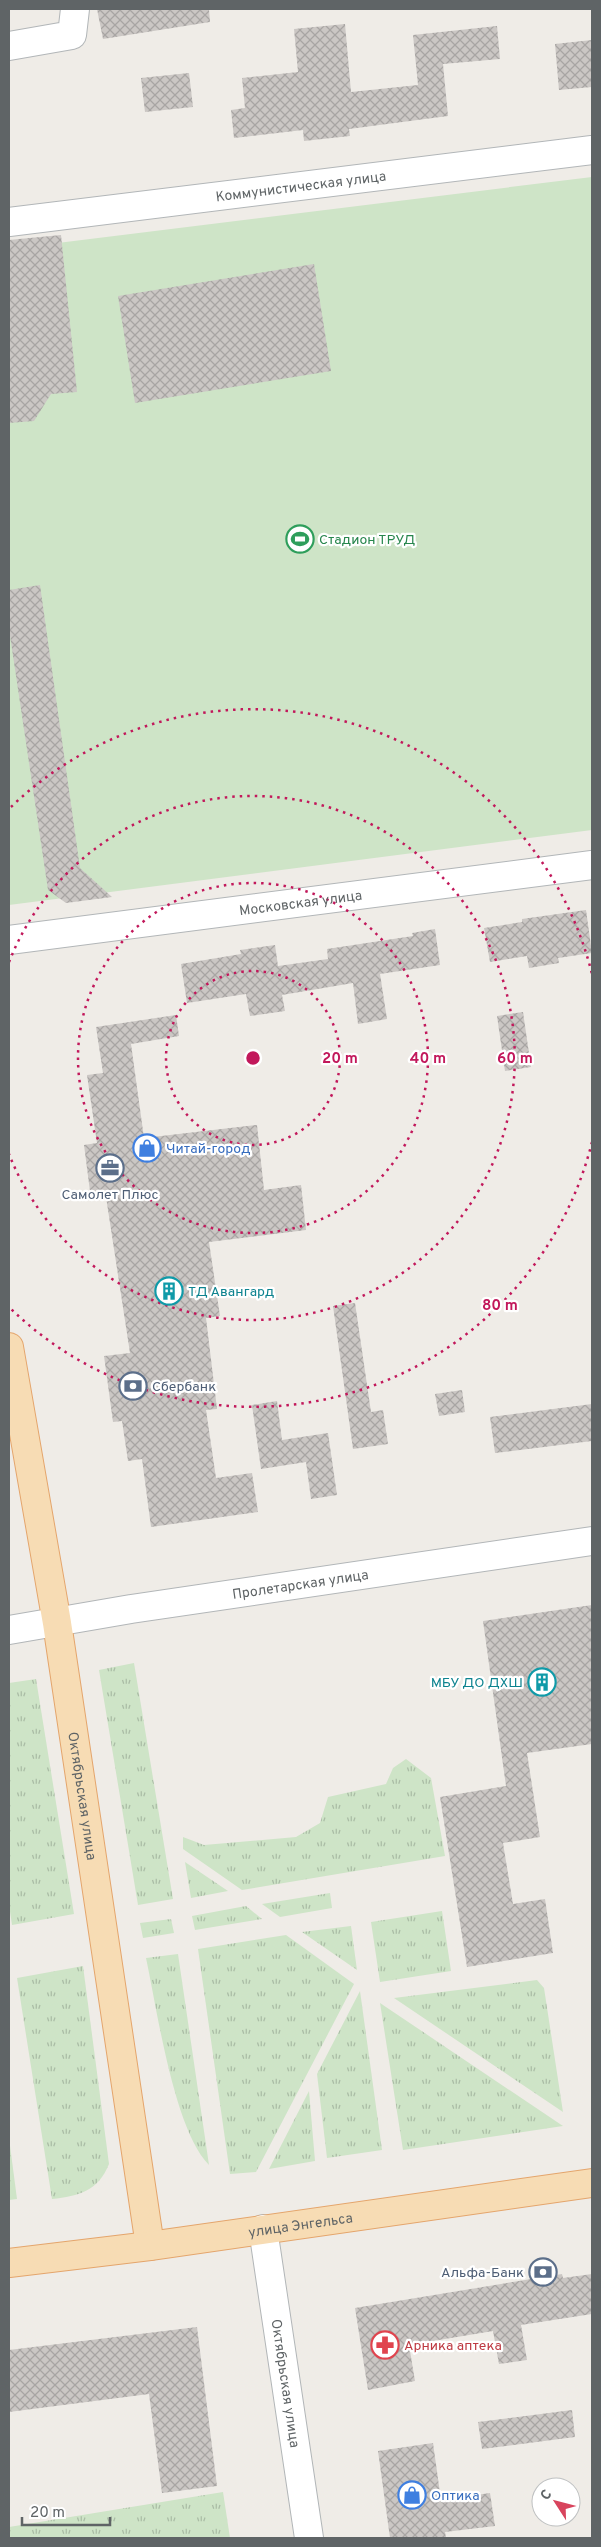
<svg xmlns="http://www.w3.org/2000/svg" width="601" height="2547" font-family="Overpass,sans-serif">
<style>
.grass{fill:url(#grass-tufts)}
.pitch{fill:#cee4c7}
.building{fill:url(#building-cross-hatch)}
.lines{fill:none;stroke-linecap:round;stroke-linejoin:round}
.minor-casing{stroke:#b2b6b8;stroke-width:30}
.major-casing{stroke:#e4a56c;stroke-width:30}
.minor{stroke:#fff;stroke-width:28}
.major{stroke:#f7dcb4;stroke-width:28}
.ring{fill:none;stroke:#c2185b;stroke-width:2.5;stroke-dasharray:2.5 5}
.labels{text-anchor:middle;stroke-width:4.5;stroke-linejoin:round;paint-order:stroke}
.street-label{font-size:14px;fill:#5f6466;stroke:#fff}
.leisure-label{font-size:14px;fill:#27864d;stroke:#fff;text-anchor:start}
.shop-label{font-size:14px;fill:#366cbe;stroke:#fff;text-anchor:start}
.service-label{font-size:14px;fill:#4e5e75;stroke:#fff}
.culture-label{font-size:14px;fill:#0d838f;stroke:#fff;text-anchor:start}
.health-label{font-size:14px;fill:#be3a42;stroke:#fff;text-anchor:start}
.centre{fill:#c2185b;stroke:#fff;stroke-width:2.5}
.ring-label{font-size:15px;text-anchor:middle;font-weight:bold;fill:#c2185b;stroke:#fff;stroke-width:4.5;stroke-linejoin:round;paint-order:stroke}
</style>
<defs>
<pattern id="grass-tufts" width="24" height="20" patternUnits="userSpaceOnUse" patternTransform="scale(1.25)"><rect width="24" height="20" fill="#cee4c7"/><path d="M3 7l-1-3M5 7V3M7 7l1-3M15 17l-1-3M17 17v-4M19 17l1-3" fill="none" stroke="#aabca5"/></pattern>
<pattern id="building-cross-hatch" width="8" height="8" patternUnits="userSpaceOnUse" patternTransform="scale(1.25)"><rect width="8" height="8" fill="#cbc7c4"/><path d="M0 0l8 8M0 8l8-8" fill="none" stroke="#a8a5a3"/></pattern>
</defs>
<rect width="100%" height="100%" fill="#efece7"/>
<!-- grass -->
<g class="grass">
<polygon points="134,1663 173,1899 138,1905 99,1670"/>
<polygon points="36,1679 74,1914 12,1925 9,1905 9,1683"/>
<polygon points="406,1759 431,1778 445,1856 242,1890 183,1849 183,1837 204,1845 296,1837 320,1823 328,1797 386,1784 393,1768"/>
<polygon points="185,1862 228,1891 191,1898"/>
<polygon points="330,1893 332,1908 280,1917 262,1904"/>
<polygon points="246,1906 262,1919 195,1930 192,1916"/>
<polygon points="442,1911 451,1971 380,1982 371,1922"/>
<polygon points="171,1919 174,1933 143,1938 140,1923"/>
<polygon points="351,1926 357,1970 302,1932"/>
<polygon points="286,1935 354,1984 256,2172 230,2174 198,1949"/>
<path d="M178,1954l31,211c-35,-35 -52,-156 -63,-207z"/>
<path d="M83,1966l26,198c-11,27 -30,32 -57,35l-35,-221z"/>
<polygon points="537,1980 544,1988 563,2112 394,1998"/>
<polygon points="360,1991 382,2150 327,2158 317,2074"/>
<polygon points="380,2003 563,2126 403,2150"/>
<polygon points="309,2091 315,2161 269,2169"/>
<polygon points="9,2138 17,2199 9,2200"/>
<polygon points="223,2492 230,2538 9,2538 9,2527"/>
</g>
<!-- pitch -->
<polygon class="pitch" points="592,177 592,830 9,905 9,249"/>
<!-- building -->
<g class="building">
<polygon points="97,9 209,9 210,22 103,39"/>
<polygon points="345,24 351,92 418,85 413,35 497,26 500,59 443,64 448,116 349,129 350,136 304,141 303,130 234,138 231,110 245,108 242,78 298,72 294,29"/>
<polygon points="592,40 592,87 559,90 555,44"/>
<polygon points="189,73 193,107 145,112 141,78"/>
<polygon points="61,235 77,392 51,394 34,421 9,423 9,240"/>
<polygon points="314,264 331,371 135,403 118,296"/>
<polygon points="40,585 80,868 112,897 66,903 48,890 9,629 9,590"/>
<polygon points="586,910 592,953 558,958 559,963 529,968 527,956 490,962 484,928 522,922 522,919"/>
<polygon points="435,929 440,965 380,974 387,1019 358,1024 353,983 282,995 285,1011 250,1016 246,994 187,1003 181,964 241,954 240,950 275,945 278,966 328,959 327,949 413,936 412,933"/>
<polygon points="523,1012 531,1067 505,1071 497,1016"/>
<polygon points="176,1015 179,1036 131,1044 144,1138 257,1125 264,1190 301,1185 306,1230 209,1242 220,1316 206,1318 217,1409 206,1410 216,1478 252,1473 258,1512 151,1527 142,1459 128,1461 122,1421 113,1422 104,1356 130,1353 106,1197 91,1199 84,1145 97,1143 87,1075 103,1073 96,1027"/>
<polygon points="355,1303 371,1412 383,1410 388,1444 353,1449 333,1306"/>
<polygon points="462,1390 465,1412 439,1416 435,1394"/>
<polygon points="277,1401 282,1440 328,1433 337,1495 311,1499 306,1462 261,1469 252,1405"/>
<polygon points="592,1404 592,1441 495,1453 490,1417"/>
<polygon points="592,1605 592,1744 527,1753 540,1837 503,1843 513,1904 545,1899 553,1953 467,1967 440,1797 506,1786 483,1621"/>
<polygon points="562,2274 563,2278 592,2274 592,2314 521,2325 527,2360 499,2364 493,2331 409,2345 415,2381 368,2390 355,2308"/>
<polygon points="197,2327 217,2486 162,2493 149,2394 9,2412 9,2350"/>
<polygon points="572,2410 575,2437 482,2449 478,2422"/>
<polygon points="433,2443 441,2500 490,2493 495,2526 445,2532 446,2538 390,2538 378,2451"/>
</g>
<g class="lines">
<!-- minor casing -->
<g class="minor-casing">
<g id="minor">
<polyline points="9,46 72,35 75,9"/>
<path id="s1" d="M9,222l583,-72"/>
<path id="s2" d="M9,940l583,-75"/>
<path id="s3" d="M9,1630l122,-21 461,-68"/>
<path id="s4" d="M263,2229l46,309"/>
</g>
</g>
<!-- major casing -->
<g class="major-casing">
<g id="major">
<path id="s5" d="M9,1347l48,276 93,623"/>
<path id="s6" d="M9,2263l141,-17 442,-63"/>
</g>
</g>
<!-- minor -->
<use href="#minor" class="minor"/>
<!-- major -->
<use href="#major" class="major"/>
</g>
<!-- distance rings -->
<g class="ring">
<circle cx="253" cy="1058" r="87"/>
<circle cx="253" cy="1058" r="175"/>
<path d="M9 962A262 262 0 1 1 9 1154"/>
<path d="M592 1142A349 349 0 0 1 11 1309M11 807A349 349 0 0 1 592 974"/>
</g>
<!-- icons -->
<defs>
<g id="stadium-ring" transform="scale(1.4375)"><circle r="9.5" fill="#fff" stroke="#2e9e5b" stroke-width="1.5"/><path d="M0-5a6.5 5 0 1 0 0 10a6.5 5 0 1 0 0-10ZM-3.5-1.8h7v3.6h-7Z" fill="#2e9e5b"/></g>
<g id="shop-ring" transform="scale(1.4375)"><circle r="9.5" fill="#fff" stroke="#3f7fe0" stroke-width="1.5"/><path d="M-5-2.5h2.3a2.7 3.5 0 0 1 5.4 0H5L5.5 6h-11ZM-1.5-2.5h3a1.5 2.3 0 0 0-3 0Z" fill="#3f7fe0"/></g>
<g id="office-ring" transform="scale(1.4375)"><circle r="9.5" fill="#fff" stroke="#5c6f8a" stroke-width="1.5"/><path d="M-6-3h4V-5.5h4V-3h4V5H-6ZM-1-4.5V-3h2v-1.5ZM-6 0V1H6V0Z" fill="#5c6f8a"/></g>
<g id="building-ring" transform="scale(1.4375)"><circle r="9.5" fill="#fff" stroke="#0f9aa8" stroke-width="1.5"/><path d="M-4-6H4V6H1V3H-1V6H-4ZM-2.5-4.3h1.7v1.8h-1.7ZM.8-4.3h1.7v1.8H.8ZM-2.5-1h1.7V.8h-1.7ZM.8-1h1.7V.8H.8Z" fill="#0f9aa8"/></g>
<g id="bank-ring" transform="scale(1.4375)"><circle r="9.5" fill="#fff" stroke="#5c6f8a" stroke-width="1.5"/><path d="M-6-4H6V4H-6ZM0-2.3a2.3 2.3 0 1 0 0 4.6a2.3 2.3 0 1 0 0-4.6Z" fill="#5c6f8a"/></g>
<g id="pharmacy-ring" transform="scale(1.4375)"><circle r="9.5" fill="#fff" stroke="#e0444e" stroke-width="1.5"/><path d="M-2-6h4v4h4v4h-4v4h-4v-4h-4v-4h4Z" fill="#e0444e"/></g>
</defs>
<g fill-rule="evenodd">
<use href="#stadium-ring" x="300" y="539"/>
<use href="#shop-ring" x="147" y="1148"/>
<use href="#office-ring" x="110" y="1168"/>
<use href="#building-ring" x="169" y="1291"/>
<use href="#bank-ring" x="133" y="1386"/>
<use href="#building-ring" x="542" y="1682"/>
<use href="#bank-ring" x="543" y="2272"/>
<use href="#pharmacy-ring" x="385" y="2345"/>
<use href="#shop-ring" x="412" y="2495"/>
</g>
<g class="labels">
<!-- street labels -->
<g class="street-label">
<text dy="5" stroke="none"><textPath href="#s1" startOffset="294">Коммунистическая улица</textPath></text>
<text dy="5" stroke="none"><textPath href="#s2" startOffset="294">Московская улица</textPath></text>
<text dy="5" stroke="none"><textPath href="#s3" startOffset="295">Пролетарская улица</textPath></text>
<text dy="5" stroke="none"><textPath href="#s5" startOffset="455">Октябрьская улица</textPath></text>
<text dy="5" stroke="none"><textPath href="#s6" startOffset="294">улица Энгельса</textPath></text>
<text dy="5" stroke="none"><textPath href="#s4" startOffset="156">Октябрьская улица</textPath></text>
</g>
<!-- leisure labels -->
<g class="leisure-label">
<text x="319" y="544">Стадион ТРУД</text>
</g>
<!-- shop labels -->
<g class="shop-label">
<text x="166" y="1153">Читай-город</text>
<text x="431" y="2500">Оптика</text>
</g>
<!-- service labels -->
<g class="service-label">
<text x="110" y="1199">Самолет Плюс</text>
<text x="152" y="1391" text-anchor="start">Сбербанк</text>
<text x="524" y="2277" text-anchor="end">Альфа-Банк</text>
</g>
<!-- culture labels -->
<g class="culture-label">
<text x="188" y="1296">ТД Авангард</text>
<text x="523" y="1687" text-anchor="end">МБУ ДО ДХШ</text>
</g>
<!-- health labels -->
<g class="health-label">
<text x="404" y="2350">Арника аптека</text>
</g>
</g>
<circle cx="253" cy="1058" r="8" class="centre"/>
<g class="ring-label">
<text x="340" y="1063">20 m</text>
<text x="428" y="1063">40 m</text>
<text x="515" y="1063">60 m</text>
<text x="500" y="1310">80 m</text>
</g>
<!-- border -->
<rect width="601" height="2547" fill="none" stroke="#5f6466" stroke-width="20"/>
<!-- north arrow -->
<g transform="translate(556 2502) rotate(306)"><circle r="24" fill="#ffffff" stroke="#bfc1c2"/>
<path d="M0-4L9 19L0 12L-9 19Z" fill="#d8445d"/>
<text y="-8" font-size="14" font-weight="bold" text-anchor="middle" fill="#5f6466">С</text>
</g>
<!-- scale -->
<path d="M22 2517v8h88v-8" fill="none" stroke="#5f6466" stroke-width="2.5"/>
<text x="30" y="2517" font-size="15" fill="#5f6466" stroke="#ffffff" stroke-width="4" paint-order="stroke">20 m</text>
</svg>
